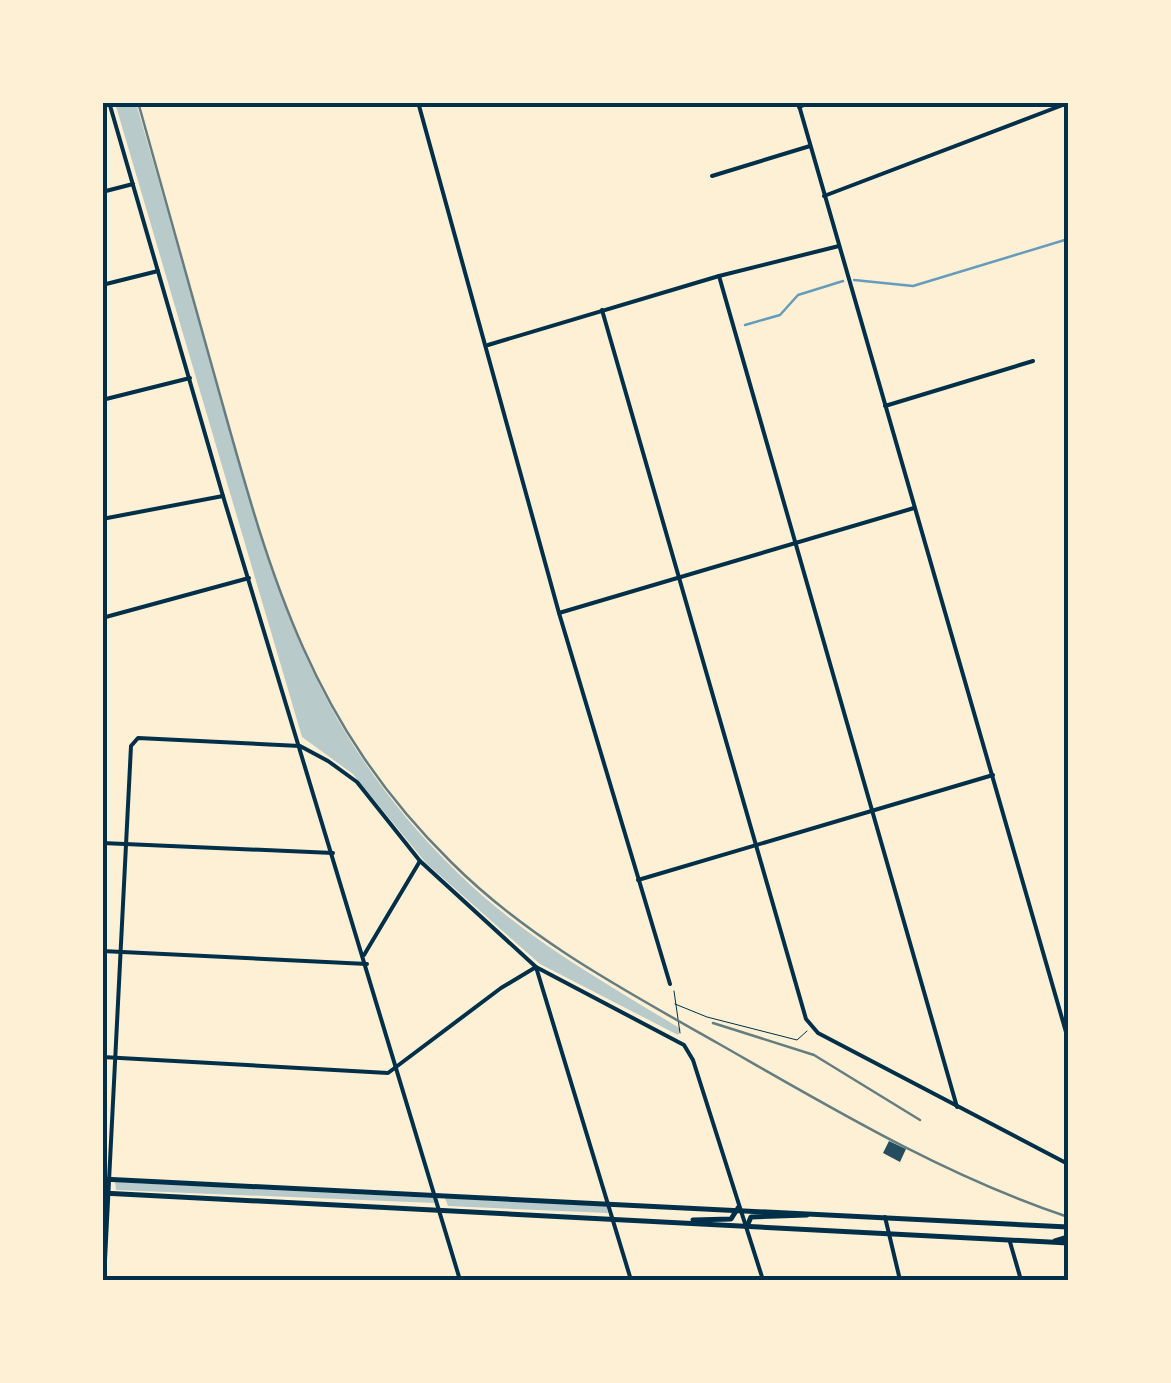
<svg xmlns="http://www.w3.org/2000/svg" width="1171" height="1383" font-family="'Varela Round',sans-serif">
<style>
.green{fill:#b9caca}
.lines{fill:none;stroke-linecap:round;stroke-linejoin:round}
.stream{stroke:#669bbc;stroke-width:2.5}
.building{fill:#264d5e}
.path{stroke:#003049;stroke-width:1}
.minor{stroke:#003049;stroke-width:4}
.secondary{stroke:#003049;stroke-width:5}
.rail{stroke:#657d81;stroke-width:2.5}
.neatline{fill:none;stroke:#003049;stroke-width:4}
</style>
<rect width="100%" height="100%" fill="#fdf0d5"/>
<!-- green -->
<g class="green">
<path d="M115,103h21c29,99 57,198 85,298 53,188 92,331 237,472 65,64 146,109 223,156l-3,6 -138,-71 -114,-101 -73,-89 -51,-37z"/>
<polygon points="115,1182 434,1198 435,1203 116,1190"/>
<polygon points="445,1198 607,1206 608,1213 448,1206"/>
</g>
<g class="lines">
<!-- stream -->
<g class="stream">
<polyline points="854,280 913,286 1068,239"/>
<polyline points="745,325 780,315 798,295 843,281"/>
</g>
</g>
<!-- building -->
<polygon class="building" points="889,1141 906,1149 900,1162 883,1153"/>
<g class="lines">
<!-- path -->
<g class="path">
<polyline points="674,991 680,1033"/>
<polyline points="675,1004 707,1017 797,1040 807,1031"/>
</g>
<!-- minor -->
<g class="minor">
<polyline points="109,102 223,496 460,1280"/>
<polyline points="418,102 559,613 670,984"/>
<polyline points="798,102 1068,1039"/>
<polyline points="799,107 812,102"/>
<polyline points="712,176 810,146"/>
<polyline points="102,192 133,184"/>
<polyline points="824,196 1068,103"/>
<polyline points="719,276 957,1107"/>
<polyline points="102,285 158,271"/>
<polyline points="602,310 806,1019 818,1033 1068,1164"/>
<polyline points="488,345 719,276 839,246"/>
<polyline points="102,400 190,378"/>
<polyline points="885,406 1033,361"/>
<polyline points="102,519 223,496"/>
<polyline points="559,613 914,508"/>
<polyline points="102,618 249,578"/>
<polyline points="102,843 333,853"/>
<polyline points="638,880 993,775"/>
<polyline points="102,951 367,964"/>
<polyline points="364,955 420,861"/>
<polyline points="102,1057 388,1073 501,988 536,967 631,1280"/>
<polyline points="885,1217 900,1280"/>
<polyline points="1010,1242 1021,1280"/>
<polyline points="104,1280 131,746 138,738 300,746 328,761 357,782 420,861 536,967 684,1045 693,1060 763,1280"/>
</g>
<!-- secondary -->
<g class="secondary">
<polyline points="102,1179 1068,1227"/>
<polyline points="102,1193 1068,1243"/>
<polyline points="693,1220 731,1219 738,1208"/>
<polyline points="747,1226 751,1217 807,1215"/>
<polyline points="1055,1241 1068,1237"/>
</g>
<!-- rail -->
<g class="rail">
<path d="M138,102c27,98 55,195 82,293 51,183 91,329 231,467 78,78 175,129 270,183 112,64 224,131 347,172"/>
<polyline points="713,1023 814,1055 920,1120"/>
</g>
</g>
<!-- border -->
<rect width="1171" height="1383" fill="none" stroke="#fdf0d5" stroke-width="210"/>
<rect x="105" y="105" width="961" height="1173" class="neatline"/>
</svg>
